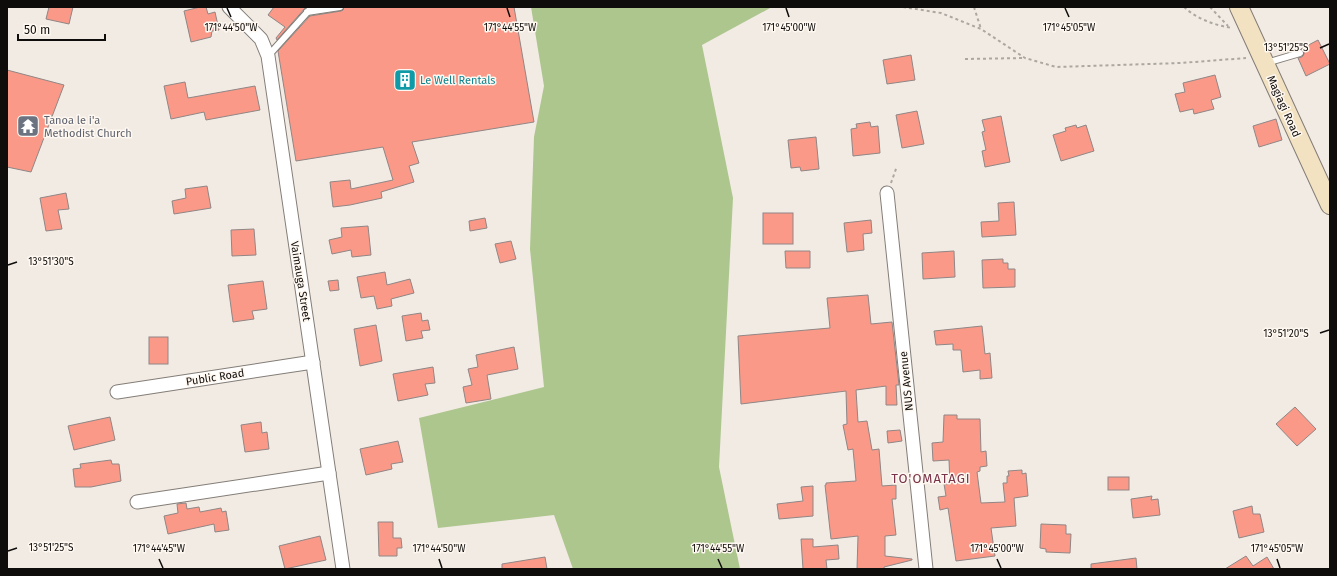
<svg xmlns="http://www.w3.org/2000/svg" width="1337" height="576" font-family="'Fira Sans',sans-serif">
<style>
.green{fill:#adc68e}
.building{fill:#fa9988;stroke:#908685}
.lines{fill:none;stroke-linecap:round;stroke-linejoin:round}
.lane-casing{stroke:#837d77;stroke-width:8}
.street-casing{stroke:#837d77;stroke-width:15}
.secondary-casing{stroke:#837d77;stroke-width:20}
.path{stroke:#aca7a1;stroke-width:2;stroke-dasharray:3 3;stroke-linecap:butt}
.lane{stroke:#fff;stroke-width:6}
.street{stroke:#fff;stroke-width:13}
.secondary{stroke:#f3e2c2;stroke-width:18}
.ticks{fill:none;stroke:#0f0d0b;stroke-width:1.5}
.labels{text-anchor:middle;stroke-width:3;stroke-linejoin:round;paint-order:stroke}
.culture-label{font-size:11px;fill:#0d838f;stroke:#fff8f1;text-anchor:start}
.street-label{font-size:11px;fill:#0f0d0b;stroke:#fff8f1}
.worship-label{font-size:11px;fill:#5b616d;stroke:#fff8f1;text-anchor:start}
.quarter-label{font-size:13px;letter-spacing:1px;fill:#78334b;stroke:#fff8f1}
.ticks-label{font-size:10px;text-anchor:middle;fill:#0f0d0b;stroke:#fff8f1;stroke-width:3;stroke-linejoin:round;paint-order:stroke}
</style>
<rect width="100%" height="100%" fill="#f2ebe4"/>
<!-- green -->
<polygon class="green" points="531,7 772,7 702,45 733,198 719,467 740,569 573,569 554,515 438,528 419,418 544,387 530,249 534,137 544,86"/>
<!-- building -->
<g class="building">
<polygon points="49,7 73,7 69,24 46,19"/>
<polygon points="200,7 206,7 208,14 215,12 219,30 212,31 211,37 191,42 184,11"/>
<polygon points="274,7 306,7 277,40 276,38 285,27 268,15"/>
<polygon points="344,7 514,7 534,122 412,142 419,163 409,166 414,182 381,192 382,198 350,205 333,207 330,182 350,180 351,189 393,180 383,147 296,161 278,51 310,16 341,11 343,10"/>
<polygon points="1318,40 1330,64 1306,76 1298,58 1302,57 1304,54 1304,51 1301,49"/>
<polygon points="911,55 915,80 887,84 883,60"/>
<polygon points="7,70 64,85 31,172 7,167"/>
<polygon points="1215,75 1221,97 1211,100 1214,109 1194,114 1193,109 1180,112 1175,94 1185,92 1183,83"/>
<polygon points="185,82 188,98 255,86 260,110 206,120 204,112 171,119 164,86"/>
<polygon points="917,111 924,144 902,148 896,115"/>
<polygon points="1001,116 1010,162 985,167 982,151 986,150 982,132 985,131 982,120"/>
<polygon points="1276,119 1282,140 1259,147 1253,126"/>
<polygon points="870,122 871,127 878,126 880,153 853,156 851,129 857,128 856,124"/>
<polygon points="1076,125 1077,128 1086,125 1094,151 1061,161 1053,135 1066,131 1065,128"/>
<polygon points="816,137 819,169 801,171 800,167 791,168 788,140"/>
<polygon points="207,186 211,208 174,214 172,201 186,198 185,189"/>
<polygon points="66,193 69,209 58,210 62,229 46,231 40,198"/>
<polygon points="1014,202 1016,235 982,237 981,222 999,221 998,203"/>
<rect x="763" y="213" width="30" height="31"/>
<polygon points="485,218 487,228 470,231 469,221"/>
<polygon points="871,220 872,233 863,234 864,250 847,252 844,223"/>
<polygon points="368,226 371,255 352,257 351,250 332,254 329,240 342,237 341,228"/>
<polygon points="254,229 256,255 232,256 231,230"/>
<polygon points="511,241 516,259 500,263 495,244"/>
<polygon points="785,251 810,251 810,268 786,268"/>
<polygon points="954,251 955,277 923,279 922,253"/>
<polygon points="1003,259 1003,263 1008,263 1008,269 1015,269 1015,287 983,288 982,260"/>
<polygon points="385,272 387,285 410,279 414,293 391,299 392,306 377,309 374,296 361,298 357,277"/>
<polygon points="338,280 339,290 330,291 328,281"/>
<polygon points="263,281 267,309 252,311 254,319 233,322 228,285"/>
<polygon points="868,295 871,324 892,322 899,385 896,385 897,405 886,405 886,386 856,390 858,422 867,421 872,450 879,449 882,486 896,485 896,499 892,499 896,535 885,536 885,556 912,559 912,560 884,567 884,569 857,569 858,536 831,539 825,485 826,485 826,483 856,481 853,449 848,450 843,425 847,424 846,391 741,404 738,336 830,328 827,298"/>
<polygon points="421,313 422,321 428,320 430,330 421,331 423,338 406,341 402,316"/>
<polygon points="376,325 382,361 360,366 354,329"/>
<polygon points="982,326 985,354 990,353 992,378 980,379 980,370 963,372 961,350 953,350 953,344 936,345 934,331"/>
<rect x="149" y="337" width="19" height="27"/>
<polygon points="514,347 518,369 487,375 491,399 466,403 463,387 472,385 468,369 478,367 476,355"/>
<polygon points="433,367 435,383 425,384 428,395 398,401 393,374"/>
<polygon points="1295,407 1316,429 1297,446 1276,424"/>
<polygon points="944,415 957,415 957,419 980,419 981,452 986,451 987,466 980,467 980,471 977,472 981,503 1005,502 1003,483 1007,483 1007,476 1009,476 1008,471 1022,470 1022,474 1026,473 1028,496 1014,498 1016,526 991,528 995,556 956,561 948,508 940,510 938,497 946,496 944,484 950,484 949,460 933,461 932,443 943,442"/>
<polygon points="110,417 115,440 74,450 68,426"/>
<polygon points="261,422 262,433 267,432 269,449 245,452 241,425"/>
<polygon points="900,430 902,441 888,443 887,431"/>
<polygon points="398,441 403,462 391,464 392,469 366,475 360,449"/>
<polygon points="111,460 112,464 119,464 121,481 91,487 75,487 73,469 81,468 80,464"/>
<rect x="1108" y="477" width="21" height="13"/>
<polygon points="813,486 813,516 779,519 777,504 803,501 801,487"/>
<polygon points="1152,496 1151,500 1158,499 1160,515 1133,518 1131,499"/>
<polygon points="186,503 187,509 199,507 200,512 221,508 222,512 226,511 229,530 215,532 214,524 168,534 164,516 178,513 177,504"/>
<polygon points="1252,506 1253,514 1260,514 1264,532 1239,538 1233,511"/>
<polygon points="378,522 393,522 393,538 401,538 402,548 397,548 397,556 379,556"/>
<polygon points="1041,524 1066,525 1066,534 1071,534 1070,553 1046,552 1046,549 1040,548"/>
<polygon points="320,536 326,560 285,569 279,546"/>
<polygon points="801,539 813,539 813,547 838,545 839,559 826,560 827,569 803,569"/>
<polygon points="1246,556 1253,566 1267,557 1274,569 1225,569"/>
<polygon points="545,557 547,569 502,569 502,564"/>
<polygon points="1136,558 1137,569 1091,569 1091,564"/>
</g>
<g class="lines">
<!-- lane casing -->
<g class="lane-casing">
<g id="lane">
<polyline points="307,12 340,7"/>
<polyline points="268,56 312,7"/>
<polyline points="1266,63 1300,53"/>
</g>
</g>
<!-- street casing -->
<g class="street-casing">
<g id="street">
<polyline points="229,7 261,39 268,56 343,569"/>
<polyline points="887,193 926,569"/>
<polyline points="117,392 313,362"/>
<polyline points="137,502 329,473"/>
</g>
</g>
<!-- secondary casing -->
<g class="secondary-casing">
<polyline id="secondary" points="1239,7 1330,205"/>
</g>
<!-- path -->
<g class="path">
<polyline points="903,7 941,13 981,29 1025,58 1056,67 1181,63 1246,58"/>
<polyline points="974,7 981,29"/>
<path d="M1184,7c13,12 30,18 48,21"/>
<polyline points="1210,7 1228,26"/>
<polyline points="965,59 1024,58"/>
<polyline points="891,183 897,166"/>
</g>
<!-- lane -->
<use href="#lane" class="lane"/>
<!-- street -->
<use href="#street" class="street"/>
<!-- secondary -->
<use href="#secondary" class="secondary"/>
</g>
<!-- ticks -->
<path class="ticks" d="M227,8l4,9M507,8l3,9M786,8l3,9M1065,8l4,9M1320,48l9,-4M8,265l9,-3M1320,333l9,-3M8,551l9,-3M159,559l4,9M439,559l3,9M718,559l4,9M997,559l4,9M1277,559l3,9"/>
<!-- icons -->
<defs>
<g id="building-square" transform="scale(1.15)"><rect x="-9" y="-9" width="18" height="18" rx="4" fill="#0f9aa8" stroke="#fff8f1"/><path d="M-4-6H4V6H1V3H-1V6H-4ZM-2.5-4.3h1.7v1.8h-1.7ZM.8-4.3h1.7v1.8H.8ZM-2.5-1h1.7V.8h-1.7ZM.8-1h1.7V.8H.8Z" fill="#fff"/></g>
<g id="temple-square" transform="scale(1.15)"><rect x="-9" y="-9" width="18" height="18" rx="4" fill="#6b7280" stroke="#fff8f1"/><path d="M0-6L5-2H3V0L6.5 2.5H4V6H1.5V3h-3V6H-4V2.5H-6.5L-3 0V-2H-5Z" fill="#fff"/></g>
</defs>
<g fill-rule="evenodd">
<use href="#building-square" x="405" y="80"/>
<use href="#temple-square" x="28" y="126"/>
</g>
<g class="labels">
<!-- culture labels -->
<g class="culture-label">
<text x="420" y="84">Le Well Rentals</text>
</g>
<!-- street labels -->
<g class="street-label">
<text transform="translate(1284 106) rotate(66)" y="4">Magiagi Road</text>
<text transform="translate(301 281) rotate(81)" y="4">Vaimauga Street</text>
<text transform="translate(215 377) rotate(-9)" y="4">Public Road</text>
<text transform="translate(906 381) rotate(-96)" y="4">NUS Avenue</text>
</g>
<!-- worship labels -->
<g class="worship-label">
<text x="44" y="124">Tanoa le i'a<tspan x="44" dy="13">Methodist Church</tspan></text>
</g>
<!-- quarter labels -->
<g class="quarter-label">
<text x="931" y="483">TO'OMATAGI</text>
</g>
</g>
<g class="ticks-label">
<text x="231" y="31">171°44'50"W</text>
<text x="510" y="31">171°44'55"W</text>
<text x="789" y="31">171°45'00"W</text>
<text x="1069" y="31">171°45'05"W</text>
<text x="1286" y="51">13°51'25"S</text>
<text x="51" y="265">13°51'30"S</text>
<text x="1286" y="337">13°51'20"S</text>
<text x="51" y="551">13°51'25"S</text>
<text x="159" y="552">171°44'45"W</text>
<text x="439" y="552">171°44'50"W</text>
<text x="718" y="552">171°44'55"W</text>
<text x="997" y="552">171°45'00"W</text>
<text x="1277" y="552">171°45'05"W</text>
</g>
<!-- border -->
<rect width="1337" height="576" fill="none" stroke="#0f0d0b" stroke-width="16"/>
<!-- scale -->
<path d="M18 34v6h87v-6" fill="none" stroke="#0f0d0b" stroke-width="2"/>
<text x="24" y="34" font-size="12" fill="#0f0d0b" stroke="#fff8f1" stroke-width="3" paint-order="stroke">50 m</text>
</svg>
